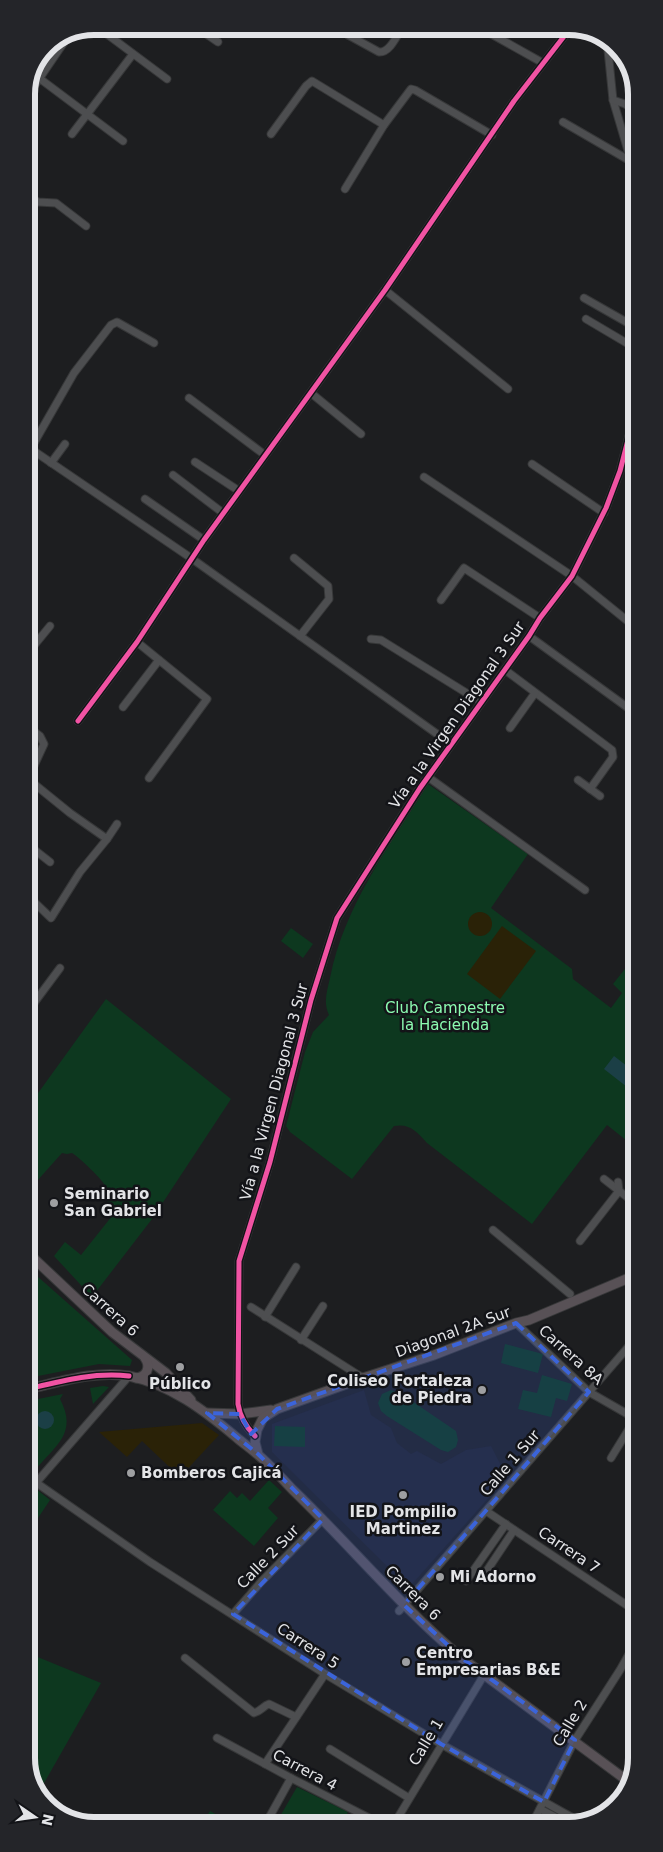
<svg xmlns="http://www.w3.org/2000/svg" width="663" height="1852" font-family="'DejaVu Sans',sans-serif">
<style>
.built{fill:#20222b}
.green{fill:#0d381f}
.sand{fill:#2a2207}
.water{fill:#1b3f46}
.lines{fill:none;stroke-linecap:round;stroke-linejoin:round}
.minor-casing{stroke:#373839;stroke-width:9}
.major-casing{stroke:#373839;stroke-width:11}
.minor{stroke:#4d4e50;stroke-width:7}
.major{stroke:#585156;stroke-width:9}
.cycleway-casing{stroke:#131418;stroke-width:8}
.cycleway{stroke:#f153a3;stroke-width:5}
.marked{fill:#3b64da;fill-opacity:0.2;stroke:#3b64da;stroke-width:4;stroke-dasharray:10 6;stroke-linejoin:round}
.poi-dot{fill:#9e9fa1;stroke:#131418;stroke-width:2}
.labels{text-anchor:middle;stroke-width:5;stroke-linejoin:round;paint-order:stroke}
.street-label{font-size:15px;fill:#e3e4e7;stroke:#131418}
.park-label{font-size:15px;fill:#8cfbb1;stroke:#131418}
.poi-label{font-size:15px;font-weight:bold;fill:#e3e4e7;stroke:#131418;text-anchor:start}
.rim{fill:none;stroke:#e3e4e7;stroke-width:6}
</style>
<rect width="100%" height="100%" fill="#1d1e20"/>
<!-- built -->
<polygon class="built" points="364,1390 371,1415 391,1428 397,1443 411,1454 417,1451 441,1464 466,1450 491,1446 507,1477 413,1583 401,1580 272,1452 272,1424"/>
<!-- green -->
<g class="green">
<path d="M428,784l100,70 -37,54 81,61 1,10 38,29 11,-15 -9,-9 23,-29v193l-29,-23 -75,99 -105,-81c-10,-11 -17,-20 -33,-17l-42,53 -62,-47 -4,-6 19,-74 8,-20 16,-17c-6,-12 -2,-24 1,-37 14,-72 60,-133 98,-194z"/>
<polygon points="291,928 313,944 303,958 281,941"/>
<path d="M106,999l125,100 -79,120 -60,78 -38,-41 11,-14 16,13 35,-44 -9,-8c0,-5 0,-11 -1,-16 -3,-7 -27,-30 -34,-34l-5,1 -5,-1 -34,38v-84z"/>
<polygon points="37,1276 132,1360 130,1366 99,1364 28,1378 28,1287"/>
<polygon points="505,1344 543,1354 538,1373 501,1363"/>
<polygon points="542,1375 572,1384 567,1401 556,1398 551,1417 518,1409 523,1390 537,1393"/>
<polygon points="103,1386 109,1387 93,1404 90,1388"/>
<polygon points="391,1390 400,1393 456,1431 458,1440 456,1447 448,1452 441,1450 387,1416 381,1411 378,1403 382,1394"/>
<path d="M63,1394l-3,5c18,34 -4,46 -25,71l-7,-4v-65z"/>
<polygon points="275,1426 305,1427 305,1447 274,1446"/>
<polygon points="269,1480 282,1492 268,1508 278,1518 254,1546 213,1510 230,1491 237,1498 242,1493 250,1501"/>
<polygon points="36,1489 50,1500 28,1533 28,1498"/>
<polygon points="28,1653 101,1683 39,1792 29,1776"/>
<polygon points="297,1787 348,1812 341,1824 275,1825"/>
<polygon points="210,1811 235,1825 201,1825"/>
</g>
<!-- sand -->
<g class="sand">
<circle cx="480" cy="924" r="12"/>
<polygon points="502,926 536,951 500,999 467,974"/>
<polygon points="202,1423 219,1435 180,1477 142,1441 127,1457 99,1432"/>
</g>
<!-- water -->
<g class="water">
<polygon points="614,1056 636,1073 636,1076 627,1087 604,1069"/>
<circle cx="45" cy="1420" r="9"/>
</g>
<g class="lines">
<!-- minor casing -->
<g class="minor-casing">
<g id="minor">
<polyline points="96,26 167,79"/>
<polyline points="205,26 205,33 218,42"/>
<polyline points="477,26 543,63"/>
<path d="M348,35l31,17c11,1 18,-17 24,-26"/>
<polyline points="607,40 613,100 634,171"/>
<polyline points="39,78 123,141"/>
<polyline points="26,98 67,38"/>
<polyline points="613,100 625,104 634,110"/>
<polyline points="563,122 632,162"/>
<polyline points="72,134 133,54"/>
<polyline points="271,134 306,86 312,81 384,125"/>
<polyline points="345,189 384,125 411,89 415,90 492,135"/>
<polyline points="27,195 38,202 56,203 86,226"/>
<polyline points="385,290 508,389"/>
<polyline points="584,298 635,327"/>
<polyline points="586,319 635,348"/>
<polyline points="311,393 361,434"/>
<polyline points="189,398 265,455"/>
<polyline points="31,449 191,558 451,744"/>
<polyline points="27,455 74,373 111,325 117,322 154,343"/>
<polyline points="195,462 239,491"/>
<polyline points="51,463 65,444"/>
<polyline points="532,464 604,513"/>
<polyline points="173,475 223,513"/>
<polyline points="424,477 572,576 635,627"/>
<polyline points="145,499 204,540"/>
<polyline points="294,558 328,586 329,599 300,636"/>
<polyline points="441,600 464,568 540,618"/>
<polyline points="529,636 635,713"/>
<polyline points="371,639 381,640 481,702"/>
<polyline points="137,642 207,699 149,778"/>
<polyline points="27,654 50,626"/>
<polyline points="505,670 612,750 613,757 590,789"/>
<polyline points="123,707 159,660"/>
<polyline points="78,721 137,642 204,540 385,290 514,101 572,26"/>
<polyline points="27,726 40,736 44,744 27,781"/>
<polyline points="510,728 535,693"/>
<polyline points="428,777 585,890"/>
<polyline points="28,779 70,813 107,839 117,824"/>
<polyline points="578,780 600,796"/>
<polyline points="27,844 50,862"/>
<polyline points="27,895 51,918 80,872 107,839"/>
<polyline points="28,1011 60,968"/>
<polyline points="604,1179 636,1204"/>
<polyline points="493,1230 570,1294"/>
<polyline points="580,1241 619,1191 618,1182"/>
<polyline points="251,1307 363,1378"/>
<polyline points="265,1317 296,1267"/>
<polyline points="516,1323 589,1392 636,1419"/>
<polyline points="301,1340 323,1306"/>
<polyline points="629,1415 636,1406"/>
<path d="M255,1436c-10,-10 -15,-19 -17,-32l1,-143 31,-99 41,-162 26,-82 83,-130 109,-152 11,-18 32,-42 34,-68 14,-37 15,-58"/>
<polyline points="611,1458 635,1419"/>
<polyline points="28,1477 150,1562 325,1674 441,1744 582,1823"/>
<polyline points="28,1492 129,1376"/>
<polyline points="486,1511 637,1612"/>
<polyline points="482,1578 514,1530"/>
<polyline points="466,1581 506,1524"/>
<polyline points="399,1611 636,1338"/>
<polyline points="233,1614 261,1582 323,1519"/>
<path d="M185,1658l69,55c7,-2 9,-7 15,-9l27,13"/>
<polyline points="217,1738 291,1778 381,1824"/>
<polyline points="330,1749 409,1798"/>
<polyline points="265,1764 325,1674"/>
<polyline points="540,1809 567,1823"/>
<polyline points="394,1824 484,1675"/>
<polyline points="532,1824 575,1740 620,1670 637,1640"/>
<polyline points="265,1825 291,1778"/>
</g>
</g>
<!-- major casing -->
<g class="major-casing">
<g id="major">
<polyline points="28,1253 112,1332 166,1373 191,1400"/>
<path d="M136,1378c11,-1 15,-11 9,-20"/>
<path d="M28,1389c32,-7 68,-19 101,-13 41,8 76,35 107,61 7,6 14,11 21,17 13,10 25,25 37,37 57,55 108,117 169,168l166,123"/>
<polyline points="207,1413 240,1414 271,1410"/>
<polyline points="258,1454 255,1442 257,1430 263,1418 277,1409 363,1378 434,1355 516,1323 529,1320 636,1275"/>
</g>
</g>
<!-- minor -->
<use href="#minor" class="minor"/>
<!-- major -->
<use href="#major" class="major"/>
<!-- cycleway casing -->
<g class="cycleway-casing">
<g id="cycleway">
<polyline points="78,721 137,642 204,540 385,290 514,101 572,26"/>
<path d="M28,1389c33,-8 66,-17 101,-13"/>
<path d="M255,1436c-10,-10 -15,-19 -17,-32l1,-143 31,-99 41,-162 26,-82 83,-130 109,-152 11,-18 32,-42 34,-68 14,-37 15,-58"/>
</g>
</g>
<!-- cycleway -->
<use href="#cycleway" class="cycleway"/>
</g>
<!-- marked area -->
<path class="marked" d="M516,1323l73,69 -185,213 59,54 112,81 -31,62 -103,-58 -208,-130 90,-95 -65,-65 -51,-41 33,1 11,20 26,-25z"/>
<!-- markers -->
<g class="poi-dot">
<circle cx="54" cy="1203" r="5"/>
<circle cx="180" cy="1367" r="5"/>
<circle cx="482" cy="1390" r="5"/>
<circle cx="131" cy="1473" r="5"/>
<circle cx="403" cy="1495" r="5"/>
<circle cx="440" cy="1577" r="5"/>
<circle cx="406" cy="1662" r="5"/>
</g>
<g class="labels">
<!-- street labels -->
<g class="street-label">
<text transform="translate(457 715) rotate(-55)" y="5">Vía a la Virgen Diagonal 3 Sur</text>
<text transform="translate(274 1092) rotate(-75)" y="5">Vía a la Virgen Diagonal 3 Sur</text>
<text transform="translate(110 1310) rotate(42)" y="5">Carrera 6</text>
<text transform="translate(453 1332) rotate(-20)" y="5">Diagonal 2A Sur</text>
<text transform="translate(571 1355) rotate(42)" y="5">Carrera 8A</text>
<text transform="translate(510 1463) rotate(-49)" y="5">Calle 1 Sur</text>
<text transform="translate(569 1550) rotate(34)" y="5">Carrera 7</text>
<text transform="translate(268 1557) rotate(-46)" y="5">Calle 2 Sur</text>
<text transform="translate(413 1593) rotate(45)" y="5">Carrera 6</text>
<text transform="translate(308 1646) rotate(33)" y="5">Carrera 5</text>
<text transform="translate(570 1723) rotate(-59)" y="5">Calle 2</text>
<text transform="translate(426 1742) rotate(-59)" y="5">Calle 1</text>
<text transform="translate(305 1770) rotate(28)" y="5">Carrera 4</text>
</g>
<!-- park labels -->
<g class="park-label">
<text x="445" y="1013">Club Campestre<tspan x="445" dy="17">la Hacienda</tspan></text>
</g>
<!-- poi labels -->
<g class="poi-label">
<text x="64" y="1199">Seminario<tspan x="64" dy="17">San Gabriel</tspan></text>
<text x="472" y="1386" text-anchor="end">Coliseo Fortaleza<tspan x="472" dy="17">de Piedra</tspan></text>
<text x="180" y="1389" text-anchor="middle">Público</text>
<text x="141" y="1478">Bomberos Cajicá</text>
<text x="403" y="1517" text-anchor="middle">IED Pompilio<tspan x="403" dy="17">Martinez</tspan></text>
<text x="450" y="1582">Mi Adorno</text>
<text x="416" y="1658">Centro<tspan x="416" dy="17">Empresarias B&amp;E</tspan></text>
</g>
</g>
<!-- crop -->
<path d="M0 0H663V1852H0ZM94 35H569A59 59 0 0 1 628 94V1758A59 59 0 0 1 569 1817H94A59 59 0 0 1 35 1758V94A59 59 0 0 1 94 35Z" fill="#242529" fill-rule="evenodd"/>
<path class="rim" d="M94 35H569A59 59 0 0 1 628 94V1758A59 59 0 0 1 569 1817H94A59 59 0 0 1 35 1758V94A59 59 0 0 1 94 35Z"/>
<!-- north arrow -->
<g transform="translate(35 1817) rotate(103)" stroke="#131418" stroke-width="4" paint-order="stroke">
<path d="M0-4L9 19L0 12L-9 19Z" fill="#e3e4e7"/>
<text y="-8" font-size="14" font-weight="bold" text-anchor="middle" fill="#e3e4e7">N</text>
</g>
</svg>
